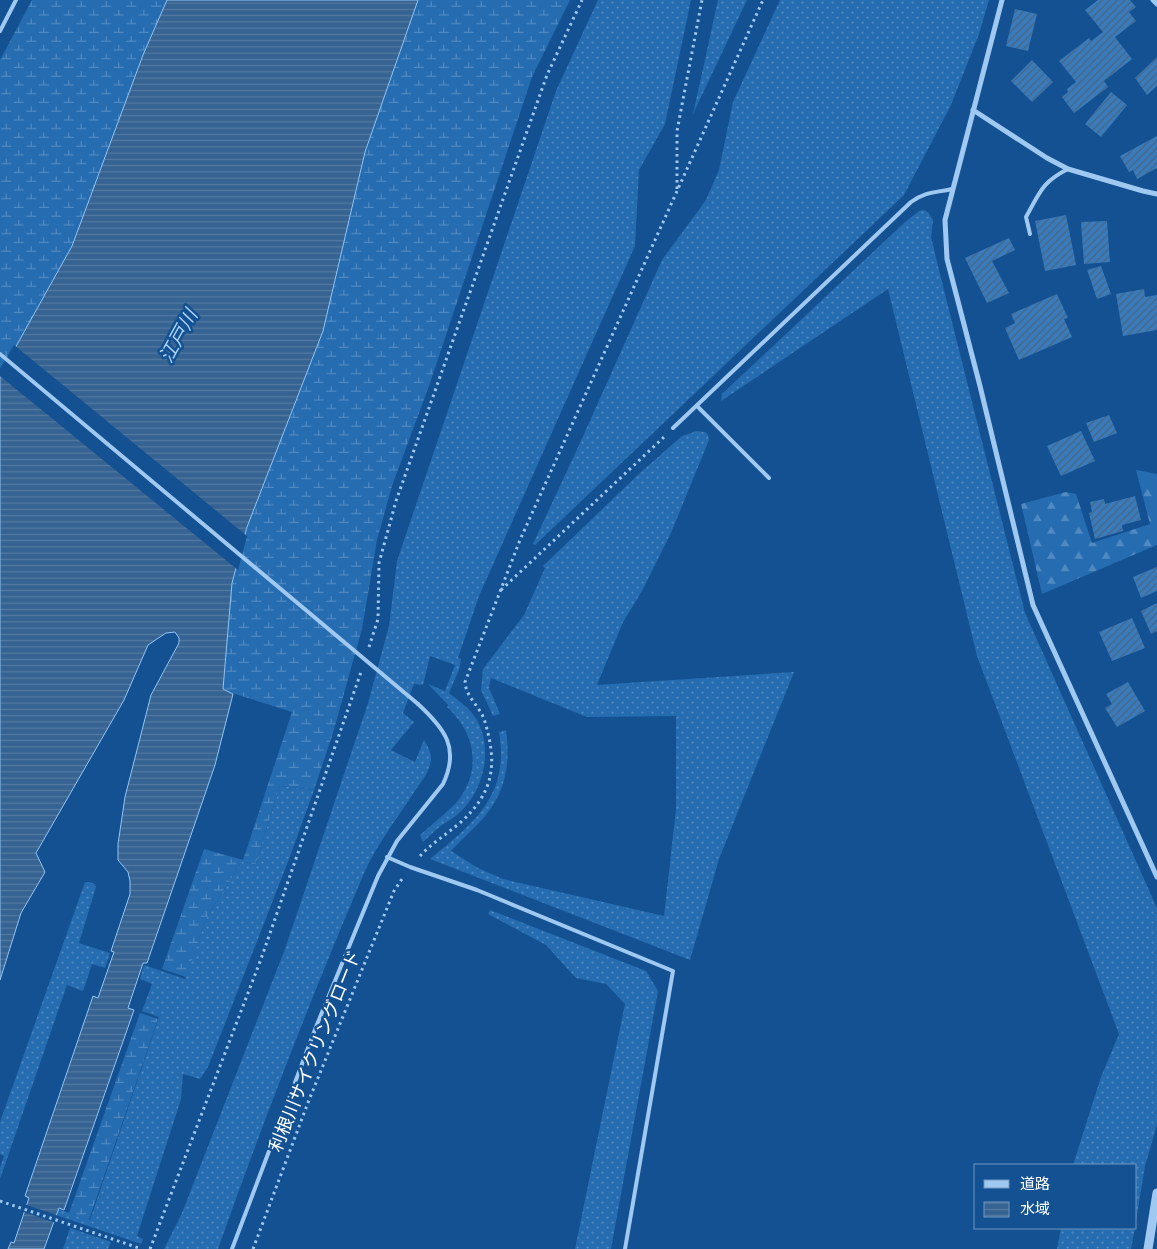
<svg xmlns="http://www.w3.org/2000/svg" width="1157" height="1249" font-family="'Archivo Narrow','Noto Sans JP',sans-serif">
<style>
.grass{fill:url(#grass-dots)}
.forest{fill:url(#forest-firs)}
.wetland{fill:url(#wetland-marsh)}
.water{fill:url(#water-rules);stroke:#92c5f5}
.pier{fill:#135192}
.building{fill:url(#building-hatch)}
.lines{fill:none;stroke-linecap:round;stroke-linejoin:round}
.path{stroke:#a0c9f2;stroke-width:3;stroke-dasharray:2.5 4;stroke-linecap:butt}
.service{stroke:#a0c9f2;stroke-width:4}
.minor{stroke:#a0c9f2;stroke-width:5}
.tertiary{stroke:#a0c9f2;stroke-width:9}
.service-bridge{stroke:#a0c9f2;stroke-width:4}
.labels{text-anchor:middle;stroke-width:5;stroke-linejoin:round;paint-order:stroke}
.street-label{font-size:18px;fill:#fff;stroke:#135192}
.water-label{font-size:19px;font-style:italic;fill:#acd3f9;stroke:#135192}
</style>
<defs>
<pattern id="grass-dots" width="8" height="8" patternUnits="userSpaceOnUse" patternTransform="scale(1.25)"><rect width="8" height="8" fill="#256cb1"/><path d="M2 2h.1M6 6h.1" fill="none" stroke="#5189c1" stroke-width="1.8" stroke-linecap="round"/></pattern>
<pattern id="forest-firs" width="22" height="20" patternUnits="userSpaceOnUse" patternTransform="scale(1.25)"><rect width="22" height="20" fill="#256cb1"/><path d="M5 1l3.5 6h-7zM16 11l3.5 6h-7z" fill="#5189c1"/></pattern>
<pattern id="wetland-marsh" width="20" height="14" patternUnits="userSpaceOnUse" patternTransform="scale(1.25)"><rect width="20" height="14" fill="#256cb1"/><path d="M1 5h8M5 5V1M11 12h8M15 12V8" fill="none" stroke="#5189c1"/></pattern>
<pattern id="water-rules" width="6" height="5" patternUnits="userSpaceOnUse" patternTransform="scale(1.25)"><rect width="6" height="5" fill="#366392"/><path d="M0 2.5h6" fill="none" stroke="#547aa2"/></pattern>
<pattern id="building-hatch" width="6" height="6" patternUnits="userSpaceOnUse" patternTransform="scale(1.25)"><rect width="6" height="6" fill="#3c7bba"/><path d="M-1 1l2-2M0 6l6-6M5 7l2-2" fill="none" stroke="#436688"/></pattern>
</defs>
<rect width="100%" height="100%" fill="#135192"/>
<!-- grass -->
<g class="grass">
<path d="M598,0h93l-26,124 -26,46 -4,76 -156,350 -21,62 3,1 -2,11 -10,23c9,7 19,14 26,24 19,29 10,73 -16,96 -6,6 -15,10 -22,16 -5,4 -9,9 -14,13l-3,-7c11,-10 31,-25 40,-37 22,-32 14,-66 -13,-91l1,-2 -20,-21 17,7 10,-26 -25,-9 -7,29 -9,-1 -11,29 11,9 -23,28 24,12 9,-22c5,8 9,15 6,25 -3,11 -13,22 -19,32 -16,24 -34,48 -46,74 -53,124 -102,251 -147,378h-54l18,-36 103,-264 83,-246 21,-77 8,-65 159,-470z"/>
<polygon points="718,0 747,0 693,114"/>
<polygon points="780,0 989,0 979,34 951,105 904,195 535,545 533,544 580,443 662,260 706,200 719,170 733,102"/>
<polygon points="923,210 928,212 933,220 931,237 942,282 1025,613 1157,908 1157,1125 1145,1166 1136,1221 1136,1165 1073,1165 1101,1077 1119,1034 977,656 888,289 721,401 722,394 904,223 919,211"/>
<path d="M697,431l8,1 3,3 1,5 -38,93 -29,58 -19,31 -26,63 197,-13 -75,187 -29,101 -260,-101c44,-36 80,-64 69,-127l7,-2c5,37 -1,66 -28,94 -9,9 -19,18 -27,27l27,17 25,11 161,37 12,-107v-93l-89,1 -96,-39 -2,10 11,26 -7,2 -12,-26 2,-21 41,-54 21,-47 -2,-2 98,-94 41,-36z"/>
<polygon points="280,786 314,790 289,859 208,1067 200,1079 183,1074 181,1099 137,1236 143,1239 141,1244 56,1215 58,1209 90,1220 159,1017 142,1011 152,984 140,979 144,965 185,979 207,917 242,861 255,865"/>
<polygon points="85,882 89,882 95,884 96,887 79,943 110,953 105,968 92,964 83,991 67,985 0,1179 0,1168 4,1156 0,1154 0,1122"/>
<polygon points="490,910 646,971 658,991 611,1249 575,1249 625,1004 606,984 576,978 546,945 488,914"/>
<polygon points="70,1228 111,1242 108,1249 63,1249"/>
<polygon points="1061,1228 1135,1228 1131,1249 1057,1249"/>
</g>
<!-- forest -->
<polygon class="forest" points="1136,470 1157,474 1157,545 1042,594 1021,504 1066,492 1076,494 1092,543 1150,524"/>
<!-- wetland -->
<g class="wetland">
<polygon points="32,0 167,0 143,55 72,246 0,375 0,60"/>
<polygon points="418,0 570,0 532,77 429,386 392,486 377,540 362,629 333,733 314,790 280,786 255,865 242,861 207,917 186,977 162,969 204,849 243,860 292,712 223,690 232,583 247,527 323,331 365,152"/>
<polygon points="140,1013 158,1019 89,1220 69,1213"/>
</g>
<!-- water -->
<polygon class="water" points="167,0 418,0 365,152 323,331 247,527 232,583 223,689 233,694 215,765 147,963 143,963 128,1008 134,1010 64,1210 59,1208 44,1249 8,1249 11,1242 14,1243 29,1198 25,1196 93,996 98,998 114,952 111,951 130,894 130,881 128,872 118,860 118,844 125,797 151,695 179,643 179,638 175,632 166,633 148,645 124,700 36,853 45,872 21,913 0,980 0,375 72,246 143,55"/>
<!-- pier -->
<g class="pier">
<polygon points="14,345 247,536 238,570 0,376 0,369"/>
<polygon points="24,1204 59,1216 56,1223 21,1211"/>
</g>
<!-- building -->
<g class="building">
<polygon points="1098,0 1130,0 1136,7 1129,12 1136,21 1115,37 1132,59 1104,81 1108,87 1074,113 1062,97 1068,92 1067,89 1076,82 1059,61 1089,38 1091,41 1103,32 1085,10"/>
<polygon points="1015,9 1037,14 1028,51 1006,46"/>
<polygon points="1157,57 1157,86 1147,95 1135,78"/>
<polygon points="1032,60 1053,82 1032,102 1011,81"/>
<polygon points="1111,92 1127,105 1101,137 1085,124"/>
<polygon points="1157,136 1157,168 1137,179 1133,170 1129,172 1120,156"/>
<polygon points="1066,215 1076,265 1045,271 1035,221"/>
<polygon points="1107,221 1110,262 1084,264 1081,222"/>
<polygon points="1009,238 1015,250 992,261 1009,293 987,303 965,258"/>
<polygon points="1101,266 1111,294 1097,299 1087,270"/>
<polygon points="1144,289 1145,297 1157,295 1157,330 1123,336 1116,294"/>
<polygon points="1057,294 1068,318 1064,319 1072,337 1019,360 1005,328 1015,323 1011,314"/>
<polygon points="1109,415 1117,433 1094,442 1086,423"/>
<polygon points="1081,431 1095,461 1061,476 1047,446"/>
<polygon points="1135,496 1141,520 1122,525 1123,531 1095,539 1089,513 1092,512 1090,502 1104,499 1105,504"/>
<polygon points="1157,567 1157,591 1141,598 1133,577"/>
<polygon points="1157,603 1157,631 1151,634 1141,611"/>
<polygon points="1132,618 1145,648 1112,661 1099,632"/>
<polygon points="1128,682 1145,711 1117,727 1105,708 1112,704 1106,694"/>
</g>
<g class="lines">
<!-- path -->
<g class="path">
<polyline points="677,189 677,131 702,0"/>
<polyline points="501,590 664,437"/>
<polyline points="369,647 378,619 379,563 396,501 547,75 582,0"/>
<path d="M420,856c12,-13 27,-22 41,-34 34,-31 36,-59 24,-100 -4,-15 -19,-24 -20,-40l55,-142 243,-540"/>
<polyline points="0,1201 139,1248"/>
<polyline points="150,1249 261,959 361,672"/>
<polyline points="253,1249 309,1100 394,891 402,879"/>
</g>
<!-- service -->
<g class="service">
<polyline points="0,31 16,0"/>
<path d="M1030,234l-4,-17c14,-25 16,-35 42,-48"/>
<polyline points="697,406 769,478"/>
<path d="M673,428l238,-226c15,-11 24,-9 41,-13"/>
<polyline points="387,857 410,867 477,890 673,971 625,1249"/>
<path d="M232,1249l84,-222 62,-151 19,-35 46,-57c17,-36 2,-55 -25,-80"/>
</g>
<!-- minor -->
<g class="minor">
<polyline points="1002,0 945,220 947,259 980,386 1033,605 1157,877"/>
<polyline points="1153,0 1157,4"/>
<polyline points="973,110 1047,158 1068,169 1143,191 1157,194"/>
</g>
<!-- tertiary -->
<polyline class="tertiary" points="1148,1249 1157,1193"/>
<!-- service-bridge -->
<polyline class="service-bridge" points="0,354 418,704"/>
</g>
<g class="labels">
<!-- street labels -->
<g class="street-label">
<text transform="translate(315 1051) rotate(-68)" y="6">利根川サイクリングロード</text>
</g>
<!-- water labels -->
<g class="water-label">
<text transform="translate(178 336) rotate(-61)" y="7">江戸川</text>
</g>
</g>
<!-- legend -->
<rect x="974" y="1164" width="162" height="65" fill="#135192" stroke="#7197be"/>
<rect x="984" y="1180" width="25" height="8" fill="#a0c9f2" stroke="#7197be"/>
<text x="1020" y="1189" font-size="15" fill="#ffffff">道路</text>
<rect x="984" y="1202" width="25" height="15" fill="url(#water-rules)" stroke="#7197be"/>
<text x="1020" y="1214" font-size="15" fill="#ffffff">水域</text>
</svg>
